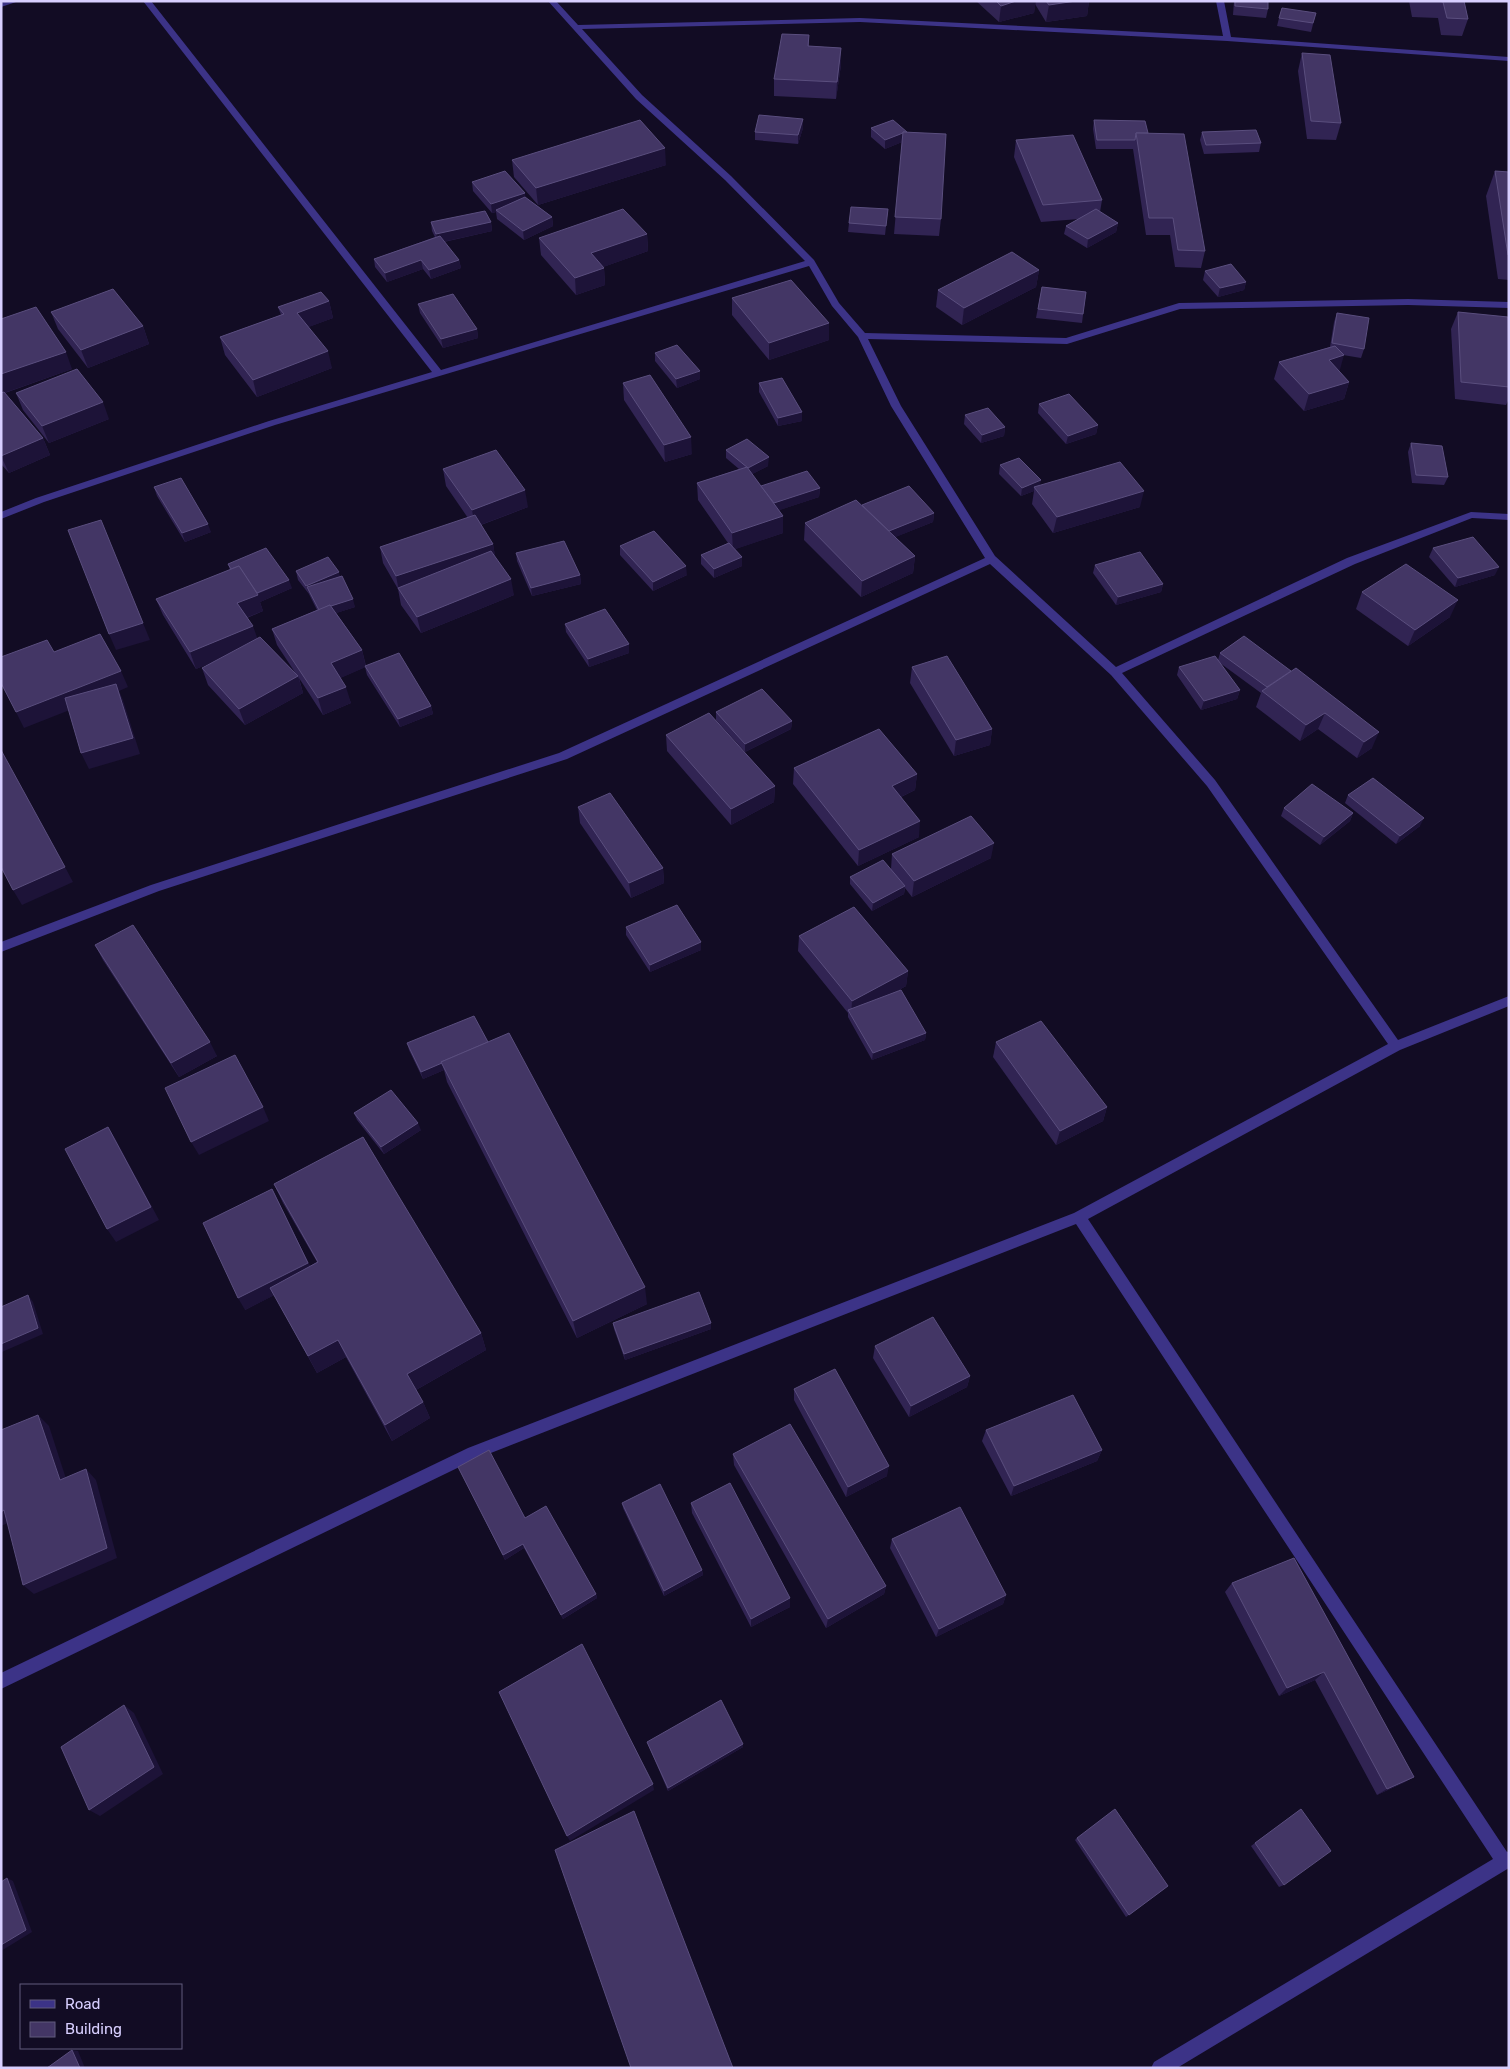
<svg xmlns="http://www.w3.org/2000/svg" width="1510" height="2069" font-family="Rubik,sans-serif">
<style>
.lines{fill:none;stroke-linecap:round;stroke-linejoin:round}
.street{fill:#3c3387;fill-rule:evenodd}
.wall{fill:#312453}
.shaded-wall{fill:#1d1338}
.building{fill:#433665;stroke:#5a4e7e}
</style>
<rect width="100%" height="100%" fill="#120c24"/>
<g class="lines">
<!-- street -->
<g class="street">
<polygon points="6,1 19,1 1,7 1,3"/>
<polygon points="143,1 151,1 441,370 805,261 725,180 636,99 548,1 556,1 578,25 860,18 1223,36 1216,1 1224,1 1231,37 1509,57 1509,61 1227,41 860,22 582,29 642,95 731,176 814,260 839,303 865,333 1066,338 1179,303 1408,299 1509,302 1509,308 1408,305 1180,309 1067,344 868,339 901,406 995,556 1116,667 1347,558 1471,512 1509,514 1509,520 1472,518 1355,564 1122,673 1215,780 1398,1040 1509,996 1509,1006 1400,1050 1088,1219 1507,1852 1509,1851 1509,1868 1177,2068 1151,2068 1154,2062 1493,1859 1076,1224 478,1458 1,1689 1,1673 468,1448 1074,1213 1388,1044 1207,786 1111,675 990,564 567,759 159,891 1,952 1,942 151,885 559,753 985,558 891,406 858,337 832,306 809,266 275,425 44,502 1,519 1,512 36,498 269,421 432,372"/>
</g>
</g>
<!-- wall -->
<g class="wall">
<polygon points="976,1 1089,1 1087,16 1046,22 1035,4 1034,13 999,22"/>
<polygon points="1234,1 1268,1 1268,9 1266,18 1233,15"/>
<polygon points="1409,1 1464,1 1468,19 1462,36 1441,35 1438,18 1412,17"/>
<polygon points="1316,13 1311,32 1277,26 1279,18"/>
<polygon points="809,35 809,46 841,48 841,65 836,99 774,96 774,79"/>
<polygon points="1302,53 1341,123 1336,140 1307,139 1298,71"/>
<polygon points="893,120 941,219 939,236 894,234 902,142 885,149 871,137 871,128"/>
<polygon points="1094,120 1148,133 1205,251 1201,268 1175,267 1170,235 1146,235 1133,149 1096,149 1093,129"/>
<polygon points="803,128 798,144 755,140 755,132"/>
<polygon points="1202,132 1261,143 1259,152 1204,154 1200,140"/>
<polygon points="1016,140 1102,200 1100,212 1118,223 1116,232 1087,248 1064,234 1066,226 1079,219 1041,222 1014,157"/>
<polygon points="512,160 666,165 538,205 514,177"/>
<polygon points="1495,171 1509,172 1509,280 1498,279 1486,196"/>
<polygon points="472,182 525,193 525,197 552,217 553,226 524,240 497,219 496,212 492,213 473,191"/>
<polygon points="888,209 885,235 848,232 849,223"/>
<polygon points="431,222 491,222 492,231 444,242 459,260 461,268 431,279 423,269 387,282 375,267 374,259 435,237 432,231"/>
<polygon points="647,234 648,251 603,267 604,268 605,285 576,295 541,255 539,238"/>
<polygon points="1039,270 1036,287 962,325 936,307 938,290"/>
<polygon points="1205,271 1246,282 1244,290 1218,297 1203,280"/>
<polygon points="1042,287 1086,292 1082,323 1036,318"/>
<polygon points="732,298 829,323 829,340 769,360 732,315"/>
<polygon points="329,301 333,318 308,327 332,368 257,397 225,355 220,337 281,315 278,307"/>
<polygon points="418,304 477,329 478,338 443,348 420,313"/>
<polygon points="51,312 143,326 149,344 88,368 58,329"/>
<polygon points="1458,312 1509,325 1509,399 1506,405 1455,399 1451,329"/>
<polygon points="1337,313 1364,349 1361,358 1343,355 1339,371 1349,382 1344,399 1304,411 1274,379 1279,362 1330,347 1334,322"/>
<polygon points="1,319 72,369 5,393 43,438 50,455 9,473 1,464"/>
<polygon points="655,353 700,379 677,388 655,361"/>
<polygon points="623,383 692,454 665,462 624,400"/>
<polygon points="759,383 802,412 802,421 778,426 759,392"/>
<polygon points="16,393 109,419 49,443 23,410"/>
<polygon points="1039,404 1098,425 1096,434 1066,444 1038,413"/>
<polygon points="965,415 1005,427 1004,436 981,443 964,424"/>
<polygon points="1411,443 1448,477 1444,485 1412,483 1408,452"/>
<polygon points="726,450 768,466 752,474 761,486 820,488 819,497 779,510 783,516 783,533 735,549 742,557 742,566 714,578 701,564 701,555 728,543 698,500 697,483 739,469 726,458"/>
<polygon points="1000,465 1040,486 1140,507 1053,533 1032,504 1034,491 1021,496 999,474"/>
<polygon points="443,469 528,507 481,525 493,544 495,557 514,595 421,633 401,605 398,589 383,563 380,547 468,518 446,486"/>
<polygon points="154,487 211,532 185,542 157,496"/>
<polygon points="862,505 934,513 933,522 895,537 915,556 913,573 861,597 804,540 805,523 862,506"/>
<polygon points="620,546 687,575 653,591 620,555"/>
<polygon points="1433,548 1495,575 1455,587 1429,557"/>
<polygon points="516,553 580,575 581,584 532,596 517,561"/>
<polygon points="228,564 292,588 260,602 263,611 247,618 257,639 296,674 277,645 272,629 317,610 309,594 298,580 296,571 340,576 355,607 336,613 362,650 366,666 431,706 433,714 400,727 367,675 365,667 340,678 351,703 323,715 299,678 303,693 245,725 208,685 202,668 217,660 196,669 163,615 156,599 230,570"/>
<polygon points="1095,565 1163,584 1161,592 1116,605 1093,573"/>
<polygon points="1362,592 1450,617 1408,646 1356,609"/>
<polygon points="565,624 629,653 589,667 566,632"/>
<polygon points="1244,636 1372,748 1357,758 1318,729 1300,741 1256,707 1261,693 1220,663 1240,690 1237,699 1201,710 1177,675 1179,667 1218,660 1220,653"/>
<polygon points="912,667 992,729 990,745 954,756 910,683"/>
<polygon points="716,712 792,721 791,729 745,752 716,720"/>
<polygon points="666,735 775,786 774,802 731,825 667,751"/>
<polygon points="794,768 917,774 915,790 901,797 919,837 858,866 793,784"/>
<polygon points="1348,795 1420,826 1396,844 1345,803"/>
<polygon points="578,807 663,868 664,883 631,898 580,823"/>
<polygon points="1284,808 1353,813 1350,821 1320,845 1281,816"/>
<polygon points="892,854 991,858 912,897 905,888 904,894 872,911 850,884 850,877 891,869"/>
<polygon points="626,927 701,950 650,972 626,935"/>
<polygon points="799,936 908,971 906,986 890,995 926,1033 925,1040 872,1060 848,1017 848,1013 798,951"/>
<polygon points="95,945 217,1056 179,1077 103,960"/>
<polygon points="488,1042 647,1304 577,1338 447,1082 444,1070 423,1079 409,1050 407,1043"/>
<polygon points="996,1042 1107,1107 1103,1121 1056,1145 993,1057"/>
<polygon points="354,1113 421,1130 384,1154 357,1120"/>
<polygon points="274,1184 481,1333 486,1350 416,1390 423,1402 430,1418 392,1441 346,1357 317,1373 274,1295 245,1310 272,1189 310,1266 317,1262 283,1203"/>
<polygon points="613,1323 711,1329 625,1360 614,1329"/>
<polygon points="875,1346 970,1376 967,1387 909,1417 873,1358"/>
<polygon points="794,1389 887,1476 846,1497 794,1400"/>
<polygon points="986,1430 1102,1450 1097,1461 1011,1496 982,1441"/>
<polygon points="733,1454 886,1586 884,1594 826,1628 734,1465"/>
<polygon points="458,1467 525,1518 596,1594 597,1598 563,1619 524,1548 505,1560"/>
<polygon points="622,1503 702,1570 703,1575 664,1596 623,1508"/>
<polygon points="691,1503 790,1598 790,1607 751,1627 692,1513"/>
<polygon points="892,1539 1006,1595 1003,1604 936,1637 890,1548"/>
<polygon points="1294,1558 1414,1777 1403,1783 1377,1795 1315,1680 1279,1696 1225,1592 1232,1583"/>
<polygon points="647,1742 743,1744 743,1747 668,1791"/>
<polygon points="1301,1809 1284,1885 1279,1887 1251,1846"/>
<polygon points="1077,1838 1168,1886 1126,1917 1075,1840"/>
</g>
<!-- shaded-wall -->
<g class="shaded-wall">
<polygon points="1016,1 1036,1 1034,13 999,22 1001,6"/>
<polygon points="1076,1 1089,1 1087,16 1046,22 1049,5"/>
<polygon points="841,48 841,65 836,99 837,82"/>
<polygon points="803,119 803,128 798,144 798,135"/>
<polygon points="907,132 907,140 885,149 885,140"/>
<polygon points="665,148 666,165 538,205 536,188"/>
<polygon points="525,193 526,202 496,210 496,212 492,213 491,204"/>
<polygon points="552,217 553,226 524,240 523,231"/>
<polygon points="491,222 492,231 438,243 436,234"/>
<polygon points="1118,223 1116,232 1087,248 1088,239"/>
<polygon points="647,234 648,251 592,271 591,253"/>
<polygon points="421,260 423,269 387,282 385,273"/>
<polygon points="459,260 461,268 431,279 429,270"/>
<polygon points="604,268 605,285 576,295 575,278"/>
<polygon points="1039,270 1036,287 962,325 964,308"/>
<polygon points="1246,282 1244,290 1218,297 1220,288"/>
<polygon points="329,301 333,318 301,330 297,313"/>
<polygon points="829,323 829,340 769,360 769,343"/>
<polygon points="143,326 149,344 88,368 81,350"/>
<polygon points="477,329 478,338 443,348 441,339"/>
<polygon points="328,351 332,368 257,397 253,380"/>
<polygon points="66,352 72,369 1,394 1,374"/>
<polygon points="1344,355 1339,373 1329,360"/>
<polygon points="700,371 700,379 677,388 676,379"/>
<polygon points="1349,382 1344,399 1304,411 1309,394"/>
<polygon points="103,402 109,419 49,443 42,426"/>
<polygon points="802,412 802,421 778,426 778,418"/>
<polygon points="1098,425 1096,434 1066,444 1068,436"/>
<polygon points="1005,427 1004,436 981,443 982,435"/>
<polygon points="691,437 692,454 665,462 664,445"/>
<polygon points="43,438 50,455 9,473 1,456"/>
<polygon points="769,457 768,466 747,477 747,468"/>
<polygon points="1041,480 1039,489 1034,487 1034,491 1021,496 1022,488"/>
<polygon points="820,488 819,497 774,512 774,503"/>
<polygon points="525,490 528,507 475,527 472,510"/>
<polygon points="1144,491 1140,507 1053,533 1057,517"/>
<polygon points="934,513 933,522 886,541 887,532"/>
<polygon points="783,516 783,533 733,550 732,533"/>
<polygon points="208,524 211,532 185,542 182,533"/>
<polygon points="493,544 496,561 399,591 396,576"/>
<polygon points="915,556 913,573 861,597 862,581"/>
<polygon points="742,557 742,566 714,578 714,569"/>
<polygon points="686,566 687,575 653,591 653,582"/>
<polygon points="1499,567 1495,575 1455,587 1458,578"/>
<polygon points="339,572 341,580 307,587 309,594 306,586"/>
<polygon points="580,575 581,584 532,596 531,588"/>
<polygon points="511,579 514,595 421,633 417,617"/>
<polygon points="289,580 292,588 260,602 263,611 243,619 237,603"/>
<polygon points="1163,584 1161,592 1116,605 1118,597"/>
<polygon points="353,599 355,607 321,618 319,610"/>
<polygon points="1458,600 1450,617 1408,646 1415,630"/>
<polygon points="143,623 150,640 116,650 109,634"/>
<polygon points="253,626 259,643 196,669 190,652"/>
<polygon points="629,644 629,653 589,667 588,659"/>
<polygon points="362,650 366,667 336,680 331,663"/>
<polygon points="121,671 128,687 119,691 123,700 140,754 89,769 81,753 118,691 24,728 16,712"/>
<polygon points="298,676 303,693 245,725 239,709"/>
<polygon points="346,687 351,703 323,715 318,698"/>
<polygon points="1240,690 1237,699 1201,710 1204,701"/>
<polygon points="431,706 433,714 400,727 398,719"/>
<polygon points="1325,713 1318,729 1300,741 1306,725"/>
<polygon points="792,721 791,729 745,752 745,744"/>
<polygon points="992,729 990,745 954,756 956,740"/>
<polygon points="1379,732 1372,748 1357,758 1364,742"/>
<polygon points="917,774 915,790 890,802 892,786"/>
<polygon points="775,786 774,802 731,825 731,809"/>
<polygon points="1353,813 1350,821 1320,845 1324,837"/>
<polygon points="1424,818 1420,826 1396,844 1400,836"/>
<polygon points="920,821 919,837 858,866 859,850"/>
<polygon points="994,843 991,858 912,897 914,881"/>
<polygon points="65,867 73,882 22,905 13,890"/>
<polygon points="663,868 664,883 631,898 629,883"/>
<polygon points="905,886 904,894 872,911 873,903"/>
<polygon points="701,942 701,950 650,972 650,965"/>
<polygon points="908,971 906,986 851,1016 852,1001"/>
<polygon points="926,1033 925,1040 872,1060 873,1053"/>
<polygon points="210,1042 217,1056 179,1077 171,1063"/>
<polygon points="442,1063 444,1070 423,1079 421,1072"/>
<polygon points="263,1107 269,1121 199,1155 191,1142"/>
<polygon points="1107,1107 1103,1121 1056,1145 1060,1131"/>
<polygon points="418,1123 421,1130 384,1154 381,1147"/>
<polygon points="108,1127 116,1140 159,1220 116,1242 107,1229"/>
<polygon points="279,1202 314,1275 245,1310 238,1298"/>
<polygon points="645,1287 647,1304 577,1338 573,1321"/>
<polygon points="28,1295 33,1302 43,1334 2,1352 1,1351 1,1344"/>
<polygon points="711,1323 711,1329 625,1360 624,1354"/>
<polygon points="481,1333 486,1350 414,1391 407,1374"/>
<polygon points="338,1340 346,1357 317,1373 308,1356"/>
<polygon points="970,1376 967,1387 909,1417 911,1406"/>
<polygon points="423,1402 430,1418 392,1441 385,1425"/>
<polygon points="38,1415 49,1426 70,1491 60,1480"/>
<polygon points="1102,1450 1097,1461 1011,1496 1014,1486"/>
<polygon points="889,1466 887,1476 846,1497 848,1487"/>
<polygon points="86,1469 96,1480 117,1558 34,1594 23,1585"/>
<polygon points="4,1510 15,1520 1,1526 1,1512"/>
<polygon points="523,1544 524,1548 505,1560 503,1555"/>
<polygon points="702,1570 703,1575 664,1596 664,1591"/>
<polygon points="886,1586 884,1594 826,1628 828,1619"/>
<polygon points="596,1594 597,1598 563,1619 561,1615"/>
<polygon points="1006,1595 1003,1604 936,1637 939,1629"/>
<polygon points="790,1598 790,1607 751,1627 751,1619"/>
<polygon points="1324,1672 1315,1680 1279,1696 1287,1688"/>
<polygon points="124,1705 134,1713 163,1774 100,1816 89,1810"/>
<polygon points="743,1744 743,1747 668,1791 668,1788"/>
<polygon points="1414,1777 1403,1783 1377,1795 1387,1789"/>
<polygon points="653,1784 654,1790 570,1841 567,1836"/>
<polygon points="7,1878 13,1881 32,1932 1,1951"/>
<polygon points="72,2050 78,2051 85,2068 80,2068"/>
</g>
<!-- building -->
<g class="building">
<polygon points="996,1 1016,1 1001,6"/>
<polygon points="1046,1 1076,1 1049,5"/>
<polygon points="1235,1 1268,1 1268,9 1235,6"/>
<polygon points="1437,1 1464,1 1468,19 1447,18 1443,2"/>
<polygon points="1282,8 1316,13 1313,23 1279,18"/>
<polygon points="782,34 809,35 808,46 841,48 837,82 774,79"/>
<polygon points="1302,53 1330,55 1341,123 1311,121"/>
<polygon points="759,115 803,119 798,135 755,132"/>
<polygon points="640,120 665,148 536,188 512,160"/>
<polygon points="893,120 907,132 903,132 903,133 885,140 871,128"/>
<polygon points="1094,120 1145,121 1148,133 1136,133 1135,140 1097,140"/>
<polygon points="1256,130 1261,143 1206,145 1202,132"/>
<polygon points="903,132 946,134 941,219 895,217"/>
<polygon points="1136,133 1184,134 1205,251 1178,250 1173,218 1149,218"/>
<polygon points="1073,135 1102,200 1043,205 1016,140"/>
<polygon points="505,171 525,193 491,204 472,182"/>
<polygon points="1495,171 1509,172 1509,255 1508,255"/>
<polygon points="525,197 552,217 523,231 496,210"/>
<polygon points="851,207 888,209 886,226 849,223"/>
<polygon points="623,209 647,234 591,253 604,268 575,278 539,238"/>
<polygon points="1096,209 1118,223 1088,239 1066,226"/>
<polygon points="485,211 491,222 436,234 431,222"/>
<polygon points="440,236 459,260 429,270 421,260 385,273 374,259"/>
<polygon points="1012,252 1039,270 964,308 938,290"/>
<polygon points="1231,264 1246,282 1220,288 1205,271"/>
<polygon points="791,280 829,323 769,343 732,298"/>
<polygon points="1042,287 1086,292 1083,314 1038,309"/>
<polygon points="113,289 143,326 81,350 51,312"/>
<polygon points="321,292 329,301 297,313 328,351 253,380 220,337 284,314 278,307"/>
<polygon points="453,294 477,329 441,339 418,304"/>
<polygon points="36,307 66,352 1,374 1,319"/>
<polygon points="1458,312 1508,317 1509,387 1461,382"/>
<polygon points="1337,313 1369,318 1364,349 1332,343"/>
<polygon points="677,345 700,371 676,379 655,353"/>
<polygon points="1335,346 1344,355 1329,360 1349,382 1309,394 1279,362"/>
<polygon points="77,369 103,402 42,426 16,393"/>
<polygon points="650,375 691,437 664,445 623,383"/>
<polygon points="782,378 802,412 778,418 759,383"/>
<polygon points="4,392 43,438 1,456 1,393"/>
<polygon points="1069,394 1098,425 1068,436 1039,404"/>
<polygon points="988,408 1005,427 982,435 965,415"/>
<polygon points="747,439 769,457 748,468 726,450"/>
<polygon points="1411,443 1442,446 1448,477 1416,475"/>
<polygon points="496,450 525,490 472,510 443,469"/>
<polygon points="1019,458 1041,480 1022,488 1000,465"/>
<polygon points="1120,462 1144,491 1057,517 1034,487"/>
<polygon points="747,467 783,516 732,533 697,483"/>
<polygon points="807,471 820,488 774,503 761,486"/>
<polygon points="181,478 208,524 182,533 154,487"/>
<polygon points="909,486 934,513 889,531 862,505"/>
<polygon points="856,500 915,556 862,581 805,523"/>
<polygon points="475,515 493,544 396,576 380,547"/>
<polygon points="101,520 143,623 109,634 68,530"/>
<polygon points="654,531 686,566 653,582 620,546"/>
<polygon points="1473,537 1499,567 1458,578 1433,548"/>
<polygon points="564,541 580,575 531,588 516,553"/>
<polygon points="729,543 742,557 714,569 701,555"/>
<polygon points="266,548 289,580 257,593 239,566 231,569 228,564"/>
<polygon points="491,551 511,579 417,617 398,588"/>
<polygon points="1140,552 1163,584 1118,597 1095,565"/>
<polygon points="328,557 339,572 306,586 296,571"/>
<polygon points="1406,564 1458,600 1415,630 1362,592"/>
<polygon points="239,566 258,595 237,603 253,626 190,652 156,599"/>
<polygon points="342,576 353,599 331,606 330,605 319,610 307,587"/>
<polygon points="330,605 362,650 331,663 346,687 318,698 272,629"/>
<polygon points="605,609 629,644 588,659 565,624"/>
<polygon points="100,634 121,671 16,712 1,683 1,657 47,640 54,652"/>
<polygon points="1244,636 1291,671 1267,687 1220,653"/>
<polygon points="260,637 298,676 239,709 202,668"/>
<polygon points="399,653 431,706 398,719 365,666"/>
<polygon points="947,656 992,729 956,740 912,667"/>
<polygon points="1215,656 1240,690 1204,701 1179,667"/>
<polygon points="1296,668 1379,732 1364,742 1325,713 1306,725 1262,691"/>
<polygon points="116,684 133,738 81,753 65,698"/>
<polygon points="762,689 792,721 745,744 716,712"/>
<polygon points="709,713 775,786 731,809 666,735"/>
<polygon points="879,729 917,774 892,786 920,821 859,850 794,768"/>
<polygon points="1,750 65,867 13,890 1,867"/>
<polygon points="1373,778 1424,818 1400,836 1348,795"/>
<polygon points="1312,784 1353,813 1324,837 1284,808"/>
<polygon points="610,793 663,868 629,883 578,807"/>
<polygon points="971,816 994,843 914,881 892,854"/>
<polygon points="883,860 905,886 873,903 850,877"/>
<polygon points="677,905 701,942 650,965 626,927"/>
<polygon points="854,907 908,971 852,1001 799,936"/>
<polygon points="133,925 210,1042 171,1063 95,945"/>
<polygon points="901,990 926,1033 873,1053 848,1010"/>
<polygon points="474,1016 488,1042 441,1062 442,1063 421,1072 407,1043"/>
<polygon points="1041,1021 1107,1107 1060,1131 996,1042"/>
<polygon points="509,1033 645,1287 573,1321 441,1062"/>
<polygon points="235,1055 263,1107 191,1142 165,1088"/>
<polygon points="391,1090 418,1123 381,1147 354,1113"/>
<polygon points="108,1127 151,1207 107,1229 65,1149"/>
<polygon points="363,1137 481,1333 407,1374 423,1402 385,1425 338,1340 308,1356 270,1288 318,1262 274,1184"/>
<polygon points="272,1189 308,1263 238,1298 203,1223"/>
<polygon points="699,1292 711,1323 624,1354 613,1323"/>
<polygon points="28,1295 38,1328 1,1344 1,1307"/>
<polygon points="933,1317 970,1376 911,1406 875,1346"/>
<polygon points="835,1369 889,1466 848,1487 794,1389"/>
<polygon points="1073,1395 1102,1450 1014,1486 986,1430"/>
<polygon points="38,1415 60,1480 86,1469 107,1548 23,1585 4,1510 1,1512 1,1430"/>
<polygon points="790,1424 886,1586 828,1619 733,1454"/>
<polygon points="489,1450 525,1518 546,1506 596,1594 561,1615 523,1544 503,1555 458,1467"/>
<polygon points="730,1483 790,1598 751,1619 691,1503"/>
<polygon points="660,1484 702,1570 664,1591 622,1503"/>
<polygon points="960,1507 1006,1595 939,1629 892,1539"/>
<polygon points="1294,1558 1414,1777 1387,1789 1324,1672 1287,1688 1232,1583"/>
<polygon points="582,1644 653,1784 567,1836 499,1692"/>
<polygon points="721,1700 743,1744 668,1788 647,1742"/>
<polygon points="124,1705 154,1767 89,1810 61,1747"/>
<polygon points="1115,1809 1168,1886 1129,1915 1077,1838"/>
<polygon points="1301,1809 1331,1851 1284,1885 1255,1843"/>
<polygon points="634,1811 733,2068 631,2068 555,1850"/>
<polygon points="7,1878 26,1930 1,1945 1,1882"/>
<polygon points="72,2050 80,2068 47,2068"/>
</g>
<!-- border -->
<rect width="1510" height="2069" fill="none" stroke="#d8cfff" stroke-width="5"/>
<!-- legend -->
<rect x="20" y="1984" width="162" height="65" fill="#120c24" stroke="#615a7c"/>
<rect x="30" y="2000" width="25" height="8" fill="#3c3387" stroke="#615a7c"/>
<text x="65" y="2009" font-size="15" fill="#d8cfff">Road</text>
<rect x="30" y="2022" width="25" height="15" fill="#433665" stroke="#615a7c"/>
<text x="65" y="2034" font-size="15" fill="#d8cfff">Building</text>
</svg>
